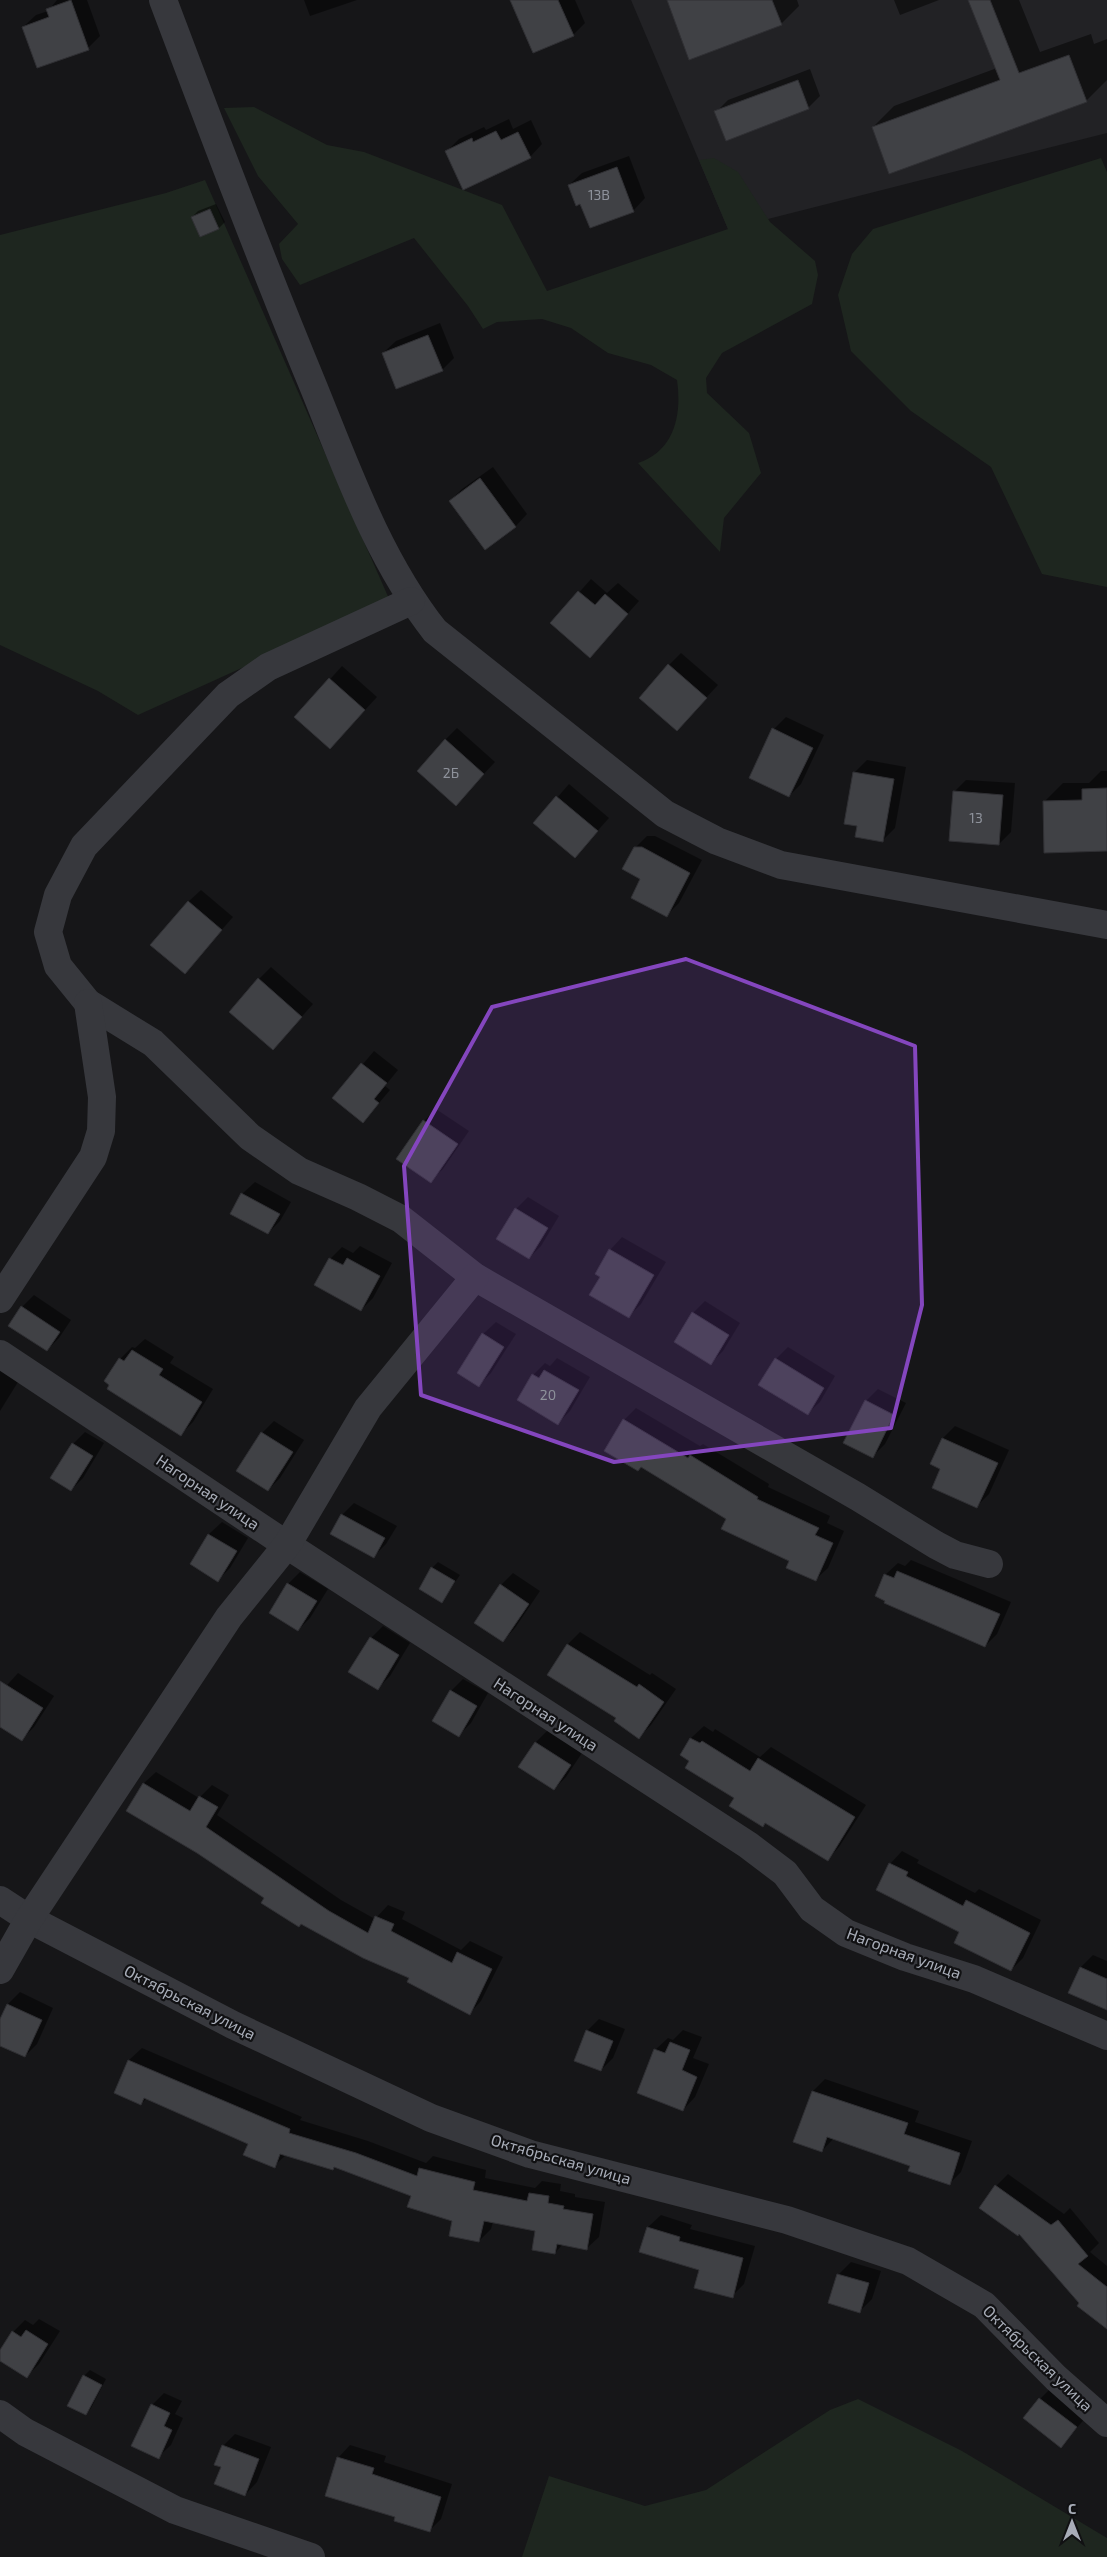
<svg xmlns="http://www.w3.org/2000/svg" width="1107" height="2557" font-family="'Exo 2',sans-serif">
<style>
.built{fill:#222225}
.green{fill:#1e261f}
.shadow{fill:#0007}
.building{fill:#404145;stroke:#303034}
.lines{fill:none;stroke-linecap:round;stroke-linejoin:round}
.minor{stroke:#37383d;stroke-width:28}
.marked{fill:#8446be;fill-opacity:0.2;stroke:#8446be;stroke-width:4;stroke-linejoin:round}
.labels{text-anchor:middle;stroke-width:4.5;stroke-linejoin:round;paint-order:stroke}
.number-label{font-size:14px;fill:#8e929b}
.street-label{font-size:16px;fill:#a8adb8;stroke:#111113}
</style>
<rect width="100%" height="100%" fill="#161618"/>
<!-- built -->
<polygon class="built" points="631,0 1107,0 1107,133 728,229"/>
<!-- green -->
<g class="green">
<path d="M254,107l73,38 37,7 138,53 45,86 181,-62 -29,-69 15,-2 24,14 32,50 45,39 3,14 -6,29 -90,49 -16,25 1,15 42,40 12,40 -37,45 -4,34 -82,-89c37,-12 44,-49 39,-83l-26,-15 -43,-12 -37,-25 -29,-9 -45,3 -14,7 -15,-23 -54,-68 -114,47 -18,-26 -3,-15 19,-20 -40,-48 -34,-68z"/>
<polygon points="1101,158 1107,172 1107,587 1042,574 991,467 911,411 851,351 838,295 852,254 873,229"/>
<polygon points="205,180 390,601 138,715 98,691 0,645 0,235 166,193"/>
<polygon points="858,2399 962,2451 1107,2538 1107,2557 522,2557 549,2476 645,2506 706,2490 830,2410"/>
</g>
<!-- shadow -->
<g class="shadow">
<polygon points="57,0 87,0 100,36 88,48 23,27 36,15 48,11"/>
<polygon points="304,0 357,0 310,16"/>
<polygon points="512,0 575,0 585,23 573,35"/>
<polygon points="668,0 797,0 799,6 781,24"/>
<polygon points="894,0 939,0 900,15"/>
<polygon points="970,0 1019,0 1040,52 1091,34 1094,44 1107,39 1107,80 1086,101 873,127 894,106 997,68"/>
<polygon points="810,69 820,96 808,108 716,112 728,100"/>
<polygon points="509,119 513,129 531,120 542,144 530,157 447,151 459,139 484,127 486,130"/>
<polygon points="629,156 645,198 633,211 581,203 569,185 582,173"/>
<polygon points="216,204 225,222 219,228 201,236 192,217 198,211"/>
<polygon points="440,323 454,358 442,370 383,353 396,341"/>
<polygon points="493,467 527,514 515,527 450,501 462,489"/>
<polygon points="591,579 607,593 618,583 639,601 590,656 552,623"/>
<polygon points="681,653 718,685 677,729 669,665"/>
<polygon points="342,666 377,697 342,735 296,717"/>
<polygon points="786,717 824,735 801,784 789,796 774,729"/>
<polygon points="457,728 495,762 456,804 445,740"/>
<polygon points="867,760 906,767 895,828 882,841 859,825 855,772"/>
<polygon points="1101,771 1107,771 1107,850 1045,801 1063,783 1089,783"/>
<polygon points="966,780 1015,783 1011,832 999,844 954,792"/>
<polygon points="569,784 609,818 575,856 535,823"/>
<polygon points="647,836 655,836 702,860 679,903 667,915 635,848"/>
<polygon points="201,890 233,917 185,972 188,902"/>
<polygon points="271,967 313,1004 273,1049 259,979"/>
<polygon points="374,1051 398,1070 385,1086 390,1090 363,1122 334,1098"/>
<polygon points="436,1109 469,1131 443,1169 430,1181 424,1121"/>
<polygon points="255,1182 291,1202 280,1221 268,1233 242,1194"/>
<polygon points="528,1197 559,1216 541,1246 529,1258 516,1209"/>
<polygon points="622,1237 666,1262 641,1304 629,1316 602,1276 597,1273 610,1250"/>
<polygon points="360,1246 392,1263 373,1298 361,1310 330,1259 342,1247 353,1253"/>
<polygon points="34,1295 71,1320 59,1338 47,1350 22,1307"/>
<polygon points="705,1301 740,1323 723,1351 711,1363 693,1313"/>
<polygon points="496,1322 516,1334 491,1373 479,1385 459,1373 483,1334"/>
<polygon points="145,1339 174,1357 170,1363 213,1389 193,1422 181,1434 120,1359 132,1347 135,1348"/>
<polygon points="788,1347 835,1376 820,1402 807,1414 776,1359"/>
<polygon points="557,1358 590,1377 570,1411 558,1423 533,1375 545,1363 550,1366"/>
<polygon points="0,1371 18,1382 0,1411"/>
<polygon points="878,1389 906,1403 885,1444 873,1456 866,1401"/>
<polygon points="636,1408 700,1446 703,1444 769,1484 768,1487 830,1516 827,1523 844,1531 828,1568 815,1580 728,1518 624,1420"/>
<polygon points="274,1421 304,1440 280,1478 268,1490 262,1433"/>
<polygon points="955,1426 1009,1450 989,1494 977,1506 943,1438"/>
<polygon points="85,1432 104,1443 83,1478 71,1490 73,1444"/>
<polygon points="354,1503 397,1526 386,1544 374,1556 342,1515"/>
<polygon points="222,1522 248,1538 230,1568 218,1580 191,1564 209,1534"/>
<polygon points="911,1560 1011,1602 997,1634 985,1646 885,1575 898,1563 905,1566"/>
<polygon points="438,1562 460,1575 442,1601 432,1568"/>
<polygon points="300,1572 328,1589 310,1618 298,1630 271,1612 288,1584"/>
<polygon points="513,1573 540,1591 515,1628 503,1641 501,1585"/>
<polygon points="383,1626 410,1643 390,1676 378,1688 371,1638"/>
<polygon points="580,1632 650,1675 652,1673 676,1689 651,1725 639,1737 618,1718 549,1675 568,1644"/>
<polygon points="18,1673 54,1696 34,1727 22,1739 0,1725 0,1693"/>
<polygon points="463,1679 488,1693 471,1723 459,1735 451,1691"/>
<polygon points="704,1726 713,1732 715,1729 760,1757 771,1747 866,1805 839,1847 827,1860 735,1797 681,1755 691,1738"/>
<polygon points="548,1730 582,1753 566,1777 554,1789 520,1767 536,1742"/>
<polygon points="156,1772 199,1798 212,1785 229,1795 217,1815 341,1900 375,1919 388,1905 405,1912 402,1919 461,1950 470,1941 503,1957 481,2001 470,2013 411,1977 266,1898 198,1852 128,1811 144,1783"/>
<polygon points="902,1851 919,1860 917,1863 975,1893 979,1889 1041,1920 1023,1958 1011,1970 961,1931 890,1864"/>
<polygon points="1093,1955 1107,1961 1107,2007 1081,1967"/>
<polygon points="20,1992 53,2008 37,2044 25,2056 0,2045 0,2022 8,2004"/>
<polygon points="599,2019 625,2029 613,2058 601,2070 587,2031"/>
<polygon points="683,2030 702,2037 693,2058 709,2064 695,2097 683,2110 655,2050 668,2038 673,2040"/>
<polygon points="142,2048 302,2117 300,2120 368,2141 426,2163 433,2156 486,2170 485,2178 535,2188 542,2181 561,2184 560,2191 575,2194 575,2197 605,2202 599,2237 586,2249 563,2244 555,2253 537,2230 493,2222 491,2229 479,2241 453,2220 412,2195 335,2166 286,2155 274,2166 249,2143 147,2098 141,2104 115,2092 129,2060"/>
<polygon points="825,2079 919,2111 915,2122 972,2141 961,2172 949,2184 911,2165 834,2138 822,2151 813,2091"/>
<polygon points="1008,2174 1064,2214 1070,2208 1099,2243 1090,2252 1107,2266 1107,2327 1080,2303 1020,2232 996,2186"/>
<polygon points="661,2215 692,2225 690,2229 755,2246 744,2284 732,2296 700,2270 641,2252 648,2227"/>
<polygon points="851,2262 881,2271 872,2299 860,2311 830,2302 839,2274"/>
<polygon points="39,2319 60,2331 39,2364 27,2376 0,2359 0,2353 13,2332 25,2320 33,2325"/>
<polygon points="90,2370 106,2379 91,2408 86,2414 84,2376"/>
<polygon points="1052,2387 1088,2415 1061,2446 1040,2399"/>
<polygon points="164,2393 182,2401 175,2414 183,2418 171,2445 158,2457 152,2405"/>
<polygon points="235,2434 271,2447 257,2482 245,2495 222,2467 223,2446"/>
<polygon points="350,2445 386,2456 384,2462 452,2484 441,2519 429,2531 397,2516 338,2458"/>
</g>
<!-- building -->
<g class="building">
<polygon points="71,0 89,50 37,68 22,27 49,17 46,9"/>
<polygon points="510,0 558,0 574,36 533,53"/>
<polygon points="667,0 772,0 782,25 689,60"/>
<polygon points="968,0 990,0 1019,73 1069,55 1087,102 889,174 872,127 1000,80"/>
<polygon points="798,80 809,109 726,141 714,111"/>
<polygon points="496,131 501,140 518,132 531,158 463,190 445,151 472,138 473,142"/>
<polygon points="617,167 634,212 590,228 580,204 576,206 568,185"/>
<polygon points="210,209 219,229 200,237 191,217"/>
<polygon points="428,335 443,371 396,389 382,353"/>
<polygon points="480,478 516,527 485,550 449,501"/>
<polygon points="578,591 595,605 605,594 628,614 590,658 550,623"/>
<polygon points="668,664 707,698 677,731 639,698"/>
<polygon points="329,678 365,710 330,749 294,717"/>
<polygon points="772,728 813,748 789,797 749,778"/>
<polygon points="445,739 484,774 456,806 417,771"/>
<polygon points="853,772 894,779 883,842 855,837 857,826 844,824"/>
<polygon points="1107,788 1107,851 1044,853 1043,801 1082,800 1082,789"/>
<polygon points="953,791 1003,795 999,845 949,841"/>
<polygon points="556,796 598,831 575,858 533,823"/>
<polygon points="634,847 642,847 690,873 667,917 631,898 640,879 622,869"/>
<polygon points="188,901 222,930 185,974 150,945"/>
<polygon points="258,978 302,1017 273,1050 229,1012"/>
<polygon points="361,1063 387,1083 374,1099 379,1103 363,1123 332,1098"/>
<polygon points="423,1120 458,1144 431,1183 396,1159"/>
<polygon points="241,1193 280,1214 268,1234 230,1214"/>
<polygon points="515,1208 548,1228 529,1259 496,1239"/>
<polygon points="609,1249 654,1275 629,1318 589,1295 600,1277 595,1274"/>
<polygon points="329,1258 343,1265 347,1258 380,1276 361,1311 314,1285"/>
<polygon points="21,1306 60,1332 47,1351 8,1326"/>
<polygon points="692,1312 729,1335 711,1365 674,1342"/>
<polygon points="482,1333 504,1347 479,1387 457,1373"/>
<polygon points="132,1350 163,1369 159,1375 202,1402 181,1436 107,1389 109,1385 104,1381 119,1358 124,1361"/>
<polygon points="775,1358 824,1388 808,1415 758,1385"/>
<polygon points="544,1370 579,1390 558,1425 517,1400 532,1374 539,1378"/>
<polygon points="865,1400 894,1415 873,1458 843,1443"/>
<polygon points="623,1419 688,1458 690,1455 758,1497 757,1499 819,1528 815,1535 833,1543 816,1581 786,1568 789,1561 721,1529 726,1519 641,1467 638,1471 604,1451"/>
<polygon points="261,1432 293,1452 268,1491 236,1471"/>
<polygon points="942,1438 998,1463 977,1508 932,1488 940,1469 930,1464"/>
<polygon points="72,1443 93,1456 71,1491 50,1478"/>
<polygon points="341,1514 385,1538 374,1558 330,1534"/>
<polygon points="208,1534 237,1551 218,1582 190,1564"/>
<polygon points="431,1567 455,1581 442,1603 419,1589"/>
<polygon points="897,1571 1000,1614 985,1647 884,1603 885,1601 875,1596 884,1574 894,1578"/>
<polygon points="287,1583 317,1601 298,1631 269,1613"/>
<polygon points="500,1584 529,1604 503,1642 474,1623"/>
<polygon points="370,1637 399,1655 378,1690 348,1672"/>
<polygon points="567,1644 637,1687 639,1684 664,1702 639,1739 614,1721 616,1718 547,1675"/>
<polygon points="0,1681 43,1708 22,1741 0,1727"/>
<polygon points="450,1690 477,1706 459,1737 432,1721"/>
<polygon points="690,1738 700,1743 702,1741 750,1771 758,1758 855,1817 828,1861 765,1823 763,1827 729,1806 734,1798 685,1768 689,1761 680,1755"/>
<polygon points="535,1742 571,1765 554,1790 518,1767"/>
<polygon points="143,1783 190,1811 199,1796 218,1807 206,1827 329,1911 368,1933 375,1916 394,1924 391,1931 452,1963 457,1952 492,1969 470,2015 407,1982 409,1978 363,1958 301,1924 299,1927 261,1903 264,1898 197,1853 126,1811"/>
<polygon points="889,1863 908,1872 906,1876 963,1906 966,1900 1030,1933 1011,1971 954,1943 959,1932 876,1890"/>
<polygon points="1080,1967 1107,1979 1107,2010 1068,1993"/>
<polygon points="7,2004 42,2020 25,2057 0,2046 0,2019"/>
<polygon points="586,2030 613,2041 601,2071 574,2061"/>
<polygon points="670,2042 690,2050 682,2070 697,2077 683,2111 637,2093 654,2049 665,2053"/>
<polygon points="128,2060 290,2129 289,2133 356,2153 417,2176 419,2168 475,2182 473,2190 527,2201 529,2193 549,2196 548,2203 564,2206 563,2209 593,2214 587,2250 557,2244 555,2254 532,2250 535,2231 484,2221 479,2242 449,2236 452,2221 407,2207 411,2196 334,2167 333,2170 280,2154 275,2168 243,2155 248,2144 144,2098 141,2105 114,2093"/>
<polygon points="812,2091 908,2123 904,2134 960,2153 950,2185 908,2171 910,2166 827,2137 822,2152 793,2142"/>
<polygon points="995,2185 1051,2225 1058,2220 1088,2256 1078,2264 1107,2287 1107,2329 1077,2306 1079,2303 1019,2234 1018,2236 979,2208"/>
<polygon points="647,2227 680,2237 679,2241 743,2258 733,2298 694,2288 699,2270 639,2252"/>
<polygon points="837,2274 869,2283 860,2313 828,2303"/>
<polygon points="26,2330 48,2344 27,2378 0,2361 0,2350 12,2331 21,2337"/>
<polygon points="83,2375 102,2385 86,2415 67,2406"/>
<polygon points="1039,2398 1077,2427 1061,2448 1023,2418"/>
<polygon points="151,2404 170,2413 164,2426 172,2430 159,2459 131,2446"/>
<polygon points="222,2445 259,2459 245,2496 214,2484 221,2467 214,2465"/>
<polygon points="337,2457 374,2468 372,2474 441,2497 430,2532 394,2521 395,2517 325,2496"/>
</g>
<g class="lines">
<!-- minor -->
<g class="minor">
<path d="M163,0c49,130 98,260 151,388 34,84 65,172 121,243l230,183 52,27 64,24 326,60"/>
<polyline points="411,601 268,667 228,695 84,846 58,895 48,932 58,966 88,1003 153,1043 250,1137 299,1171 358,1197 401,1219 475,1277 858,1497 936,1545 955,1555 989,1564"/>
<polyline points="0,1299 93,1157 101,1131 102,1097 88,1003"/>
<polyline points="0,1354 287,1545 748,1845 785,1873 812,1909 846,1933 905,1957 974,1979 1107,2036"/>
<polyline points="0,1900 29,1919 233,2025 431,2118 530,2154 787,2220 908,2261 984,2305 1056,2378 1107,2423"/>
<polyline points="0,1970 29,1919 229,1617 287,1545 368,1408 475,1277"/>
<polyline points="0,2414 25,2432 175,2510 311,2557"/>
</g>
</g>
<!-- marked area -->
<path class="marked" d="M686,959l229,87 7,259 -31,123 -277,34 -193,-67 -17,-229 88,-159z"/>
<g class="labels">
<!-- number labels -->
<g class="number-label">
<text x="599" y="200">13В</text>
<text x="451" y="778">2Б</text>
<text x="976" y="823">13</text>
<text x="548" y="1400">20</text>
</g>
<!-- street labels -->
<g class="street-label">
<text transform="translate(208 1492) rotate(34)" y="6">Нагорная улица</text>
<text transform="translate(546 1714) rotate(33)" y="6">Нагорная улица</text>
<text transform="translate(904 1953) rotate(20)" y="6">Нагорная улица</text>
<text transform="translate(190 2002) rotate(27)" y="6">Октябрьская улица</text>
<text transform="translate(561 2159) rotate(16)" y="6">Октябрьская улица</text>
<text transform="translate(1038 2358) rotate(44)" y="6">Октябрьская улица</text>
</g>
</g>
<!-- north arrow -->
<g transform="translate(1072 2522)" stroke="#111113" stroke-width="4" paint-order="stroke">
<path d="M0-4L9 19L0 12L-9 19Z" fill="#a8adb8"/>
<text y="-8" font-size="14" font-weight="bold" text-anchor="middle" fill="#a8adb8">С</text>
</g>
</svg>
